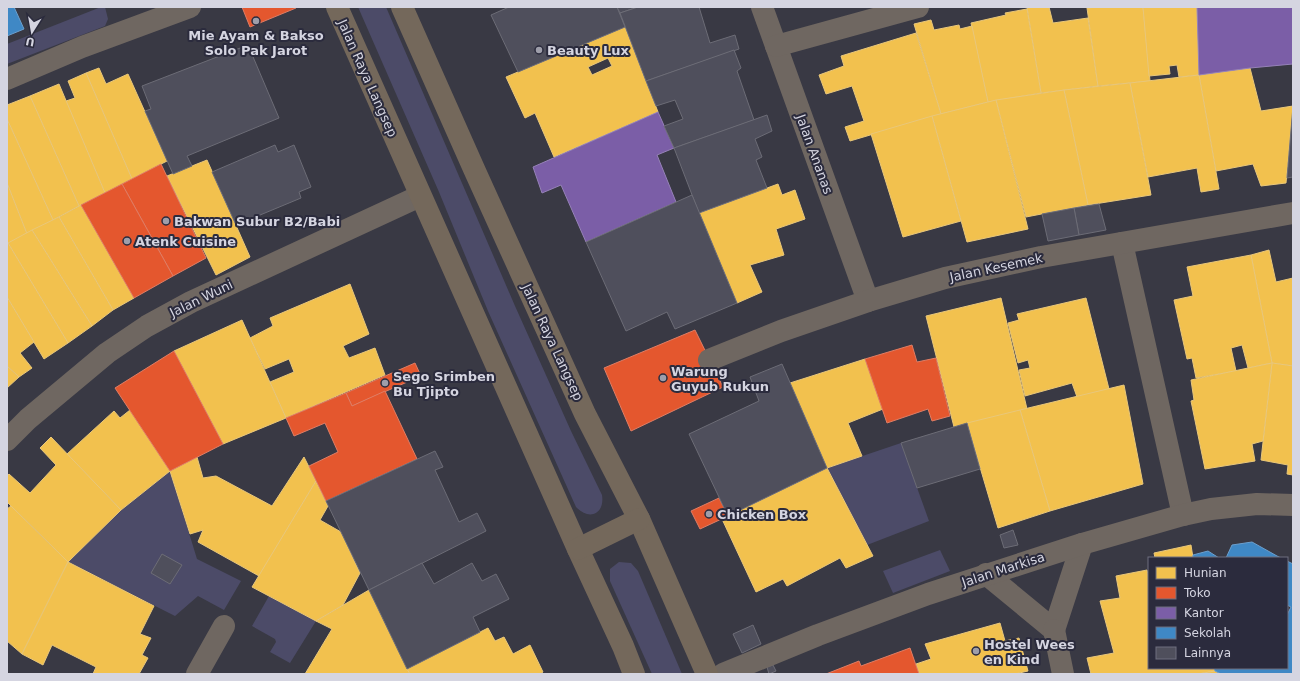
<svg xmlns="http://www.w3.org/2000/svg" width="1300" height="681" font-family="'DejaVu Sans',sans-serif">
<style>
.green{fill:#4c4b68}
.homes{fill:#f2c14e;stroke:#e9c77a;fill-rule:evenodd}
.shops{fill:#e4572e;stroke:#e07d64}
.offices{fill:#7b5ea7;stroke:#9682b8}
.schools{fill:#3f88c5;stroke:#6c9fcd}
.building{fill:#4f4f5c;stroke:#6c6c76}
.lines{fill:none;stroke-linecap:round;stroke-linejoin:round}
.minor{stroke:#6f6761;stroke-width:22}
.primary{stroke:#74685b;stroke-width:22}
.poi-dot{fill:#9e9eaa;stroke:#2b2b3d;stroke-width:1.5}
.labels{text-anchor:middle;stroke-width:4;stroke-linejoin:round;paint-order:stroke}
.poi-label{font-size:13px;font-weight:bold;fill:#d5d5e1;stroke:#2b2b3d;text-anchor:start}
.street-label{font-size:13px;fill:#d5d5e1;stroke:#2b2b3d}
</style>
<rect width="100%" height="100%" fill="#393944"/>
<!-- green -->
<g class="green">
<polygon points="101,7 105,7 108,19 105,26 7,64 7,44"/>
<path d="M358,7h28l129,299 56,125 31,64c3,19 -13,26 -26,12l-88,-196 -49,-119z"/>
<polygon points="901,443 929,521 867,545 827,468"/>
<polygon points="170,471 197,559 241,581 224,610 198,596 175,616 68,562 121,510"/>
<polygon points="940,550 950,571 893,593 883,571"/>
<polygon points="619,562 631,563 638,571 682,674 652,674 610,581 610,569"/>
<polygon points="269,596 316,621 290,663 270,652 276,642 275,639 252,626"/>
</g>
<!-- homes -->
<g class="homes">
<polygon points="1027,7 1049,7 1053,23 1088,18 1098,86 1041,93"/>
<polygon points="1098,7 1143,7 1150,81 1098,86 1087,8"/>
<polygon points="1143,7 1197,7 1199,75 1179,77 1177,65 1169,66 1170,74 1149,76"/>
<polygon points="1027,9 1041,93 988,102 971,23 1006,15 1005,13"/>
<polygon points="931,20 934,30 959,25 960,29 972,26 988,102 941,114 914,24"/>
<path d="M625,27l33,85 -104,45 -19,-44 -10,5 -19,-41zM608,58l4,8 -20,9 -4,-8z"/>
<polygon points="916,33 941,114 850,141 845,127 864,121 852,86 826,94 819,75 844,66 841,56"/>
<polygon points="99,68 106,84 128,74 167,161 132,179 86,73"/>
<polygon points="1250,68 1261,111 1293,106 1286,183 1261,186 1253,164 1216,171 1199,75"/>
<polygon points="86,73 132,179 105,193 66,101 75,98 68,81"/>
<polygon points="1199,75 1219,189 1201,192 1197,168 1148,177 1130,83"/>
<polygon points="1130,83 1151,195 1088,205 1064,90"/>
<polygon points="59,84 105,193 79,206 30,96"/>
<polygon points="1064,90 1088,205 1026,217 996,100"/>
<polygon points="30,96 79,206 53,220 7,119 7,105"/>
<polygon points="996,100 1028,229 967,242 932,116"/>
<polygon points="932,116 961,221 903,237 871,134"/>
<polygon points="7,119 53,220 27,234 7,183"/>
<polygon points="207,160 250,257 216,275 167,176"/>
<polygon points="7,183 27,234 7,244"/>
<polygon points="778,184 782,195 795,190 805,219 776,229 784,255 750,265 762,292 737,303 699,213"/>
<polygon points="81,205 134,298 113,310 59,217"/>
<polygon points="59,217 113,310 92,326 32,230"/>
<polygon points="32,230 92,326 68,343 8,243"/>
<polygon points="8,243 68,343 44,359 7,297 7,244"/>
<polygon points="1269,250 1276,282 1293,278 1293,366 1272,363 1251,255"/>
<polygon points="1251,255 1272,363 1248,368 1242,345 1231,348 1236,371 1196,378 1192,358 1187,359 1174,300 1193,296 1187,267"/>
<polygon points="350,284 369,334 343,346 349,358 375,348 385,375 286,418 270,382 294,372 289,359 265,369 250,338 273,326 270,318"/>
<polygon points="7,297 34,342 20,353 32,368 19,377 7,366"/>
<polygon points="1001,298 1027,409 954,427 926,316"/>
<polygon points="1086,298 1109,389 1077,397 1072,383 1025,396 1019,370 1030,368 1028,360 1018,363 1008,323 1019,320 1017,314"/>
<polygon points="242,320 286,418 223,444 174,351"/>
<polygon points="865,359 883,409 848,423 862,456 827,468 790,383"/>
<polygon points="1272,363 1293,366 1293,475 1287,474 1288,465 1261,460"/>
<polygon points="1272,363 1263,441 1252,444 1255,461 1205,469 1191,401 1194,400 1191,380"/>
<polygon points="7,366 19,377 7,388"/>
<polygon points="1124,385 1143,484 1050,511 1020,410"/>
<polygon points="130,410 170,471 121,510 67,454 114,411 120,418"/>
<polygon points="1020,410 1050,511 998,528 967,423"/>
<polygon points="51,437 121,510 68,562 7,502 7,476 9,474 30,493 56,465 40,448"/>
<polygon points="197,457 203,478 216,476 272,506 304,457 316,481 259,576 198,542 203,530 190,534 170,471"/>
<polygon points="827,468 873,556 846,568 840,558 787,586 783,579 756,592 722,519"/>
<polygon points="316,481 328,506 320,520 341,532 360,573 343,605 316,621 252,587"/>
<polygon points="11,506 68,562 22,654 7,641 7,509"/>
<polygon points="1191,545 1193,558 1155,558 1154,553"/>
<polygon points="68,562 154,606 140,634 151,638 142,655 148,658 139,674 93,674 96,667 52,645 43,665 22,654"/>
<polygon points="1147,570 1149,579 1149,668 1214,668 1215,671 1198,674 1091,674 1087,658 1114,653 1100,601 1120,598 1116,576"/>
<polygon points="369,590 410,674 305,674 332,629 316,621"/>
<polygon points="1000,623 1005,641 1019,638 1028,671 1015,674 919,674 916,664 931,659 925,644"/>
<polygon points="488,628 495,641 504,637 513,654 530,645 543,672 540,674 410,674 407,669"/>
<polygon points="1215,671 1221,674 1198,674"/>
</g>
<!-- shops -->
<g class="shops">
<polygon points="242,7 296,7 296,8 250,27"/>
<polygon points="161,164 206,258 173,276 122,184"/>
<polygon points="122,184 173,276 134,298 81,205"/>
<polygon points="695,330 723,387 631,431 604,368"/>
<polygon points="912,345 917,362 936,358 950,416 932,421 928,409 887,423 865,359"/>
<polygon points="174,351 223,444 170,471 115,388"/>
<polygon points="415,363 421,376 352,406 346,393"/>
<polygon points="385,391 417,459 326,501 309,466 338,452 325,423 294,436 286,418 346,393 352,406"/>
<polygon points="719,498 728,516 700,529 691,511"/>
<polygon points="910,648 919,674 826,674 859,661 861,666"/>
</g>
<!-- offices -->
<g class="offices">
<polygon points="1197,7 1293,7 1293,64 1250,68 1199,75"/>
<polygon points="658,112 674,148 657,155 676,202 586,242 561,185 542,193 533,167"/>
</g>
<!-- schools -->
<g class="schools">
<polygon points="7,7 14,7 24,29 7,36"/>
<polygon points="1252,542 1277,556 1281,558 1226,558 1232,545"/>
<polygon points="1208,551 1219,558 1193,558 1193,555"/>
<polygon points="1287,561 1293,564 1293,674 1221,674 1215,671 1214,668 1287,668 1287,615 1291,607 1287,605"/>
</g>
<!-- building -->
<g class="building">
<polygon points="509,7 617,7 625,27 518,72 491,15"/>
<polygon points="617,7 638,7 620,13"/>
<polygon points="638,7 699,7 710,43 735,35 739,49 646,81 620,13"/>
<polygon points="248,45 279,118 187,156 192,166 173,174 145,111 151,109 142,86"/>
<polygon points="734,50 741,68 737,71 754,120 674,148 664,126 683,119 675,100 656,106 646,81"/>
<polygon points="1293,102 1293,177 1287,178 1293,106"/>
<polygon points="767,115 772,131 755,139 762,157 756,160 767,188 699,213 674,148"/>
<polygon points="275,145 278,152 294,145 311,187 299,192 301,198 236,225 212,172"/>
<polygon points="692,195 737,303 675,329 667,312 626,331 586,242"/>
<polygon points="1099,204 1106,230 1079,235 1074,208"/>
<polygon points="1074,208 1079,235 1048,241 1042,214"/>
<polygon points="782,364 827,468 728,516 689,434 759,401 750,377"/>
<polygon points="967,423 980,469 917,488 901,443"/>
<polygon points="435,451 443,467 435,470 459,522 477,513 486,531 369,590 326,501"/>
<polygon points="1013,530 1018,545 1004,548 1000,535"/>
<polygon points="162,554 182,565 170,584 151,573"/>
<polygon points="422,563 434,584 472,563 482,581 496,574 509,599 473,617 480,632 407,669 369,590"/>
<polygon points="753,625 761,644 742,653 733,634"/>
<polygon points="773,665 776,671 769,674 767,667"/>
</g>
<g class="lines">
<!-- minor -->
<g class="minor">
<polyline points="762,7 868,301"/>
<polyline points="776,46 918,7"/>
<polyline points="7,79 82,47 190,7"/>
<polyline points="1122,243 1183,515"/>
<polyline points="709,360 781,331 868,301 945,278 1041,257 1293,213"/>
<polyline points="7,440 28,419 107,353 147,326 191,302 420,196"/>
<polyline points="986,574 1054,630 1082,544"/>
<polyline points="1054,630 1063,674"/>
<polyline points="197,674 224,626"/>
<polyline points="723,674 818,635 928,594 1082,544 1183,515 1211,509 1257,504 1293,505"/>
</g>
<!-- primary -->
<g class="primary">
<polyline points="337,7 578,549 623,646 634,674"/>
<polyline points="402,7 474,169 585,414 639,519 707,674"/>
<polyline points="578,549 639,519"/>
</g>
</g>
<!-- markers -->
<g class="poi-dot">
<circle cx="256" cy="21" r="4"/>
<circle cx="539" cy="50" r="4"/>
<circle cx="166" cy="221" r="4"/>
<circle cx="127" cy="241" r="4"/>
<circle cx="663" cy="378" r="4"/>
<circle cx="385" cy="383" r="4"/>
<circle cx="709" cy="514" r="4"/>
<circle cx="976" cy="651" r="4"/>
</g>
<g class="labels">
<!-- poi labels -->
<g class="poi-label">
<text x="256" y="40" text-anchor="middle">Mie Ayam &amp; Bakso<tspan x="256" dy="15">Solo Pak Jarot</tspan></text>
<text x="547" y="55">Beauty Lux</text>
<text x="174" y="226">Bakwan Subur B2/Babi</text>
<text x="135" y="246">Atenk Cuisine</text>
<text x="671" y="376">Warung<tspan x="671" dy="15">Guyub Rukun</tspan></text>
<text x="393" y="381">Sego Srimben<tspan x="393" dy="15">Bu Tjipto</tspan></text>
<text x="717" y="519">Chicken Box</text>
<text x="984" y="649">Hostel Wees<tspan x="984" dy="15">en Kind</tspan></text>
</g>
<!-- street labels -->
<g class="street-label">
<text transform="translate(368 78) rotate(66)" y="5">Jalan Raya Langsep</text>
<text transform="translate(815 154) rotate(70)" y="5">Jalan Ananas</text>
<text transform="translate(996 267) rotate(-12)" y="5">Jalan Kesemek</text>
<text transform="translate(201 298) rotate(-26)" y="5">Jalan Wuni</text>
<text transform="translate(553 342) rotate(65)" y="5">Jalan Raya Langsep</text>
<text transform="translate(1003 569) rotate(-18)" y="5">Jalan Markisa</text>
</g>
</g>
<!-- border -->
<rect width="1300" height="681" fill="none" stroke="#d5d5e1" stroke-width="16"/>
<!-- legend -->
<rect x="1148" y="557" width="140" height="112" fill="#2b2b3d" stroke="#6f6f7f"/>
<rect x="1156" y="567" width="20" height="12" fill="#f2c14e" stroke="#6f6f7f"/>
<text x="1184" y="577" font-size="12" fill="#d5d5e1">Hunian</text>
<rect x="1156" y="587" width="20" height="12" fill="#e4572e" stroke="#6f6f7f"/>
<text x="1184" y="597" font-size="12" fill="#d5d5e1">Toko</text>
<rect x="1156" y="607" width="20" height="12" fill="#7b5ea7" stroke="#6f6f7f"/>
<text x="1184" y="617" font-size="12" fill="#d5d5e1">Kantor</text>
<rect x="1156" y="627" width="20" height="12" fill="#3f88c5" stroke="#6f6f7f"/>
<text x="1184" y="637" font-size="12" fill="#d5d5e1">Sekolah</text>
<rect x="1156" y="647" width="20" height="12" fill="#4f4f5c" stroke="#6f6f7f"/>
<text x="1184" y="657" font-size="12" fill="#d5d5e1">Lainnya</text>
<!-- north arrow -->
<g transform="translate(32 32) rotate(191)" stroke="#2b2b3d" stroke-width="3" paint-order="stroke">
<path d="M0-3L7 15L0 10L-7 15Z" fill="#d5d5e1"/>
<text y="-6" font-size="11" font-weight="bold" text-anchor="middle" fill="#d5d5e1">U</text>
</g>
</svg>
